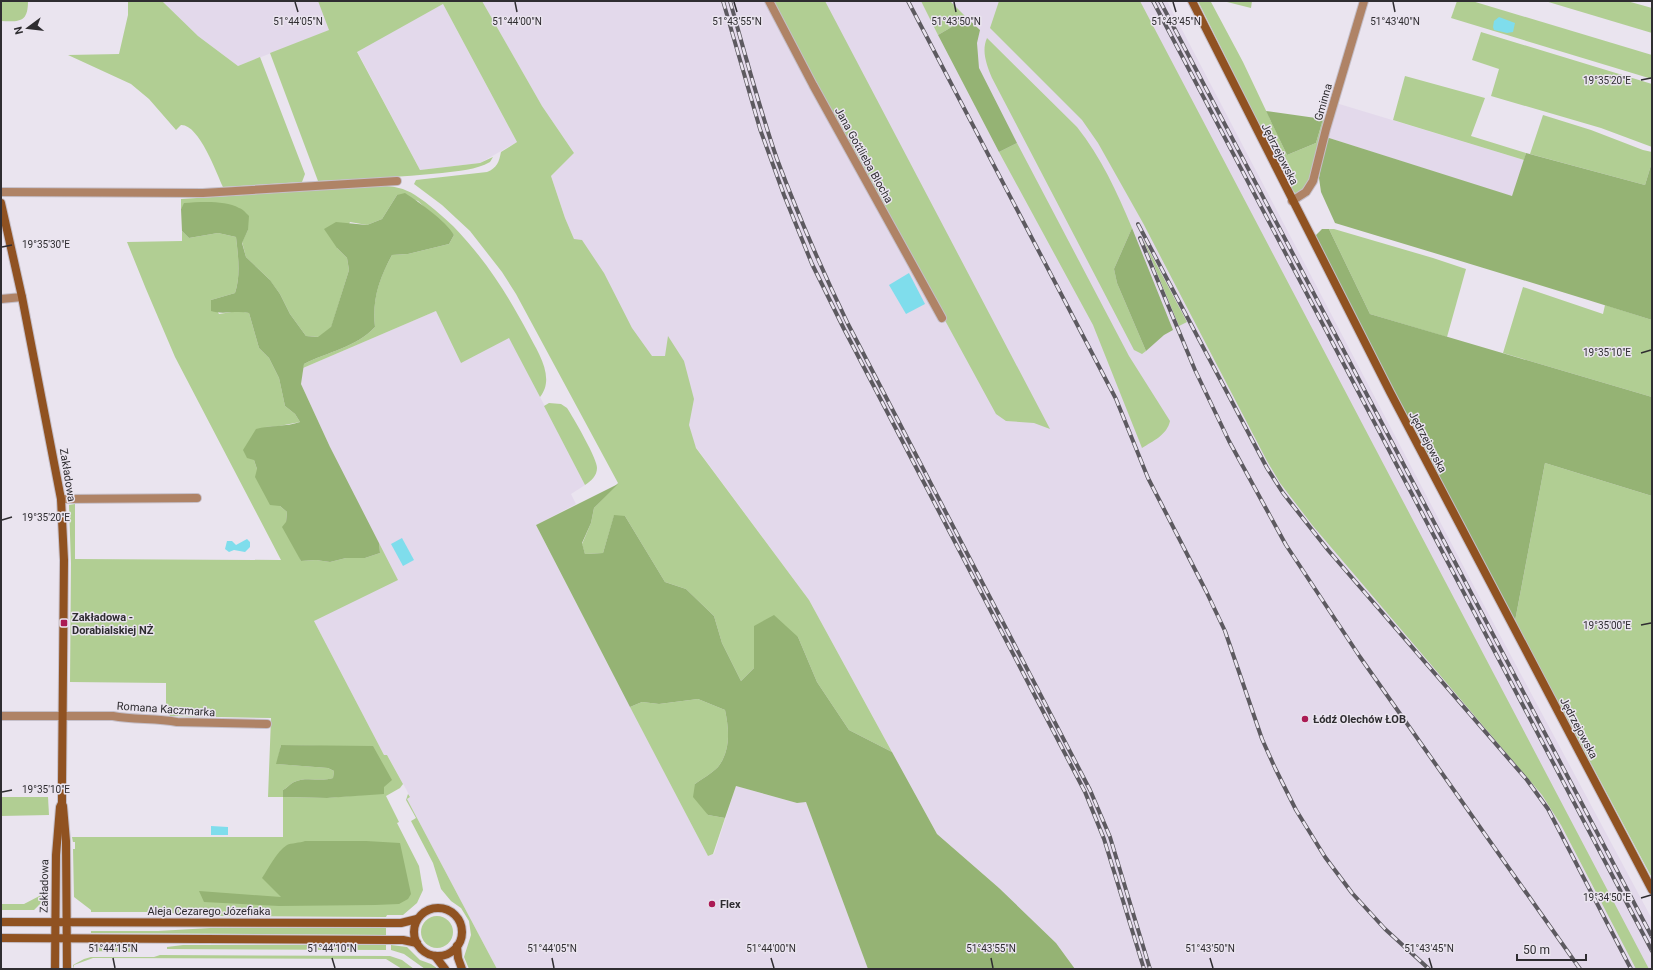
<svg xmlns="http://www.w3.org/2000/svg" width="1653" height="970" font-family="Roboto,sans-serif">
<style>
.built{fill:#e3d9eb}
.green{fill:#b1ce93;fill-rule:evenodd}
.forest{fill:#95b374}
.water{fill:#7fddec}
.lines{fill:none;stroke-linecap:round;stroke-linejoin:round}
.street-casing{stroke:#c5bfc9;stroke-width:10}
.secondary-casing{stroke:#c5bfc9;stroke-width:10}
.street{stroke:#af8366;stroke-width:8}
.secondary{stroke:#905221;stroke-width:8}
.rail-casing{stroke:#5d5a60;stroke-width:4}
.rail{stroke:#eae4ef;stroke-width:2.5;stroke-dasharray:8;stroke-linecap:butt}
.ticks{fill:none;stroke:#2f2d31;stroke-width:1.5}
.poi-dot{fill:#ab1b54;stroke:#eae4ef;stroke-width:1.5}
.labels{text-anchor:middle;stroke-width:3;stroke-linejoin:round;paint-order:stroke}
.street-label{font-size:11px;fill:#2f2d31;stroke:#eae4ef}
.poi-label{font-size:11px;font-weight:bold;fill:#2f2d31;stroke:#eae4ef;text-anchor:start}
.ticks-label{font-size:10px;text-anchor:middle;fill:#2f2d31;stroke:#eae4ef;stroke-width:3;stroke-linejoin:round;paint-order:stroke}
</style>
<rect width="100%" height="100%" fill="#eae4ef"/>
<!-- built -->
<g class="built">
<polygon points="162,1 318,1 330,30 238,66 198,36"/>
<polygon points="482,1 1167,1 1479,596 1652,919 1652,969 1075,969 1056,943 999,888 937,834 809,600 638,369 574,239 565,218 551,176 574,153 542,106"/>
<polygon points="443,4 517,142 480,163 420,170 357,51"/>
<polygon points="1336,103 1524,160 1513,197 1326,137"/>
<polygon points="436,311 510,338 585,485 571,494 576,504 536,525 708,856 714,854 736,786 797,803 806,801 868,969 497,969 407,799 410,797 406,789 387,755 384,755 314,621 330,447 301,384 303,368"/>
</g>
<!-- green -->
<g class="green">
<path d="M1,1h27c0,21 -8,21 -27,20z"/>
<path d="M128,1h34l36,35 40,30 22,-9 45,117 -3,8 -79,5c-6,-13 -24,-63 -42,-62l-5,5 -27,-31 -18,-15 -63,-29 51,-1 9,-39z"/>
<path d="M318,1h164l60,105 32,47 -23,23 14,42 9,21 8,1 22,33 28,55 20,28h13l3,-20 16,25 10,38 -5,26 7,23 113,152 83,152 -43,-22 -32,-48 -19,-45 -44,-11v42l-13,13 -19,-38 -8,-27 -28,-27 -21,-7 -40,-66h-11l-11,37 -18,1 -3,-10 9,-21 3,-15 24,-25 -102,-189 -14,-22 -32,-41 -28,-26 -28,-21 2,-4 71,-8c10,-4 12,-10 14,-20l16,-10 -74,-138 -86,48 63,118 60,-7 13,-6 -3,5c-14,8 -32,9 -48,11 -41,4 -82,6 -124,8l-48,-128 59,-23z"/>
<polygon points="771,1 825,1 1050,429 1034,423 1006,421 996,414"/>
<polygon points="921,1 950,1 967,18 938,35"/>
<polygon points="999,1 1140,1 1649,969 1636,969 1561,825 1542,795 1313,526 1280,483 1267,461 1143,223 1098,143 1082,120 990,28"/>
<polygon points="1198,1 1211,2 1243,62 1287,155 1316,143 1323,119 1326,120 1314,171 1305,190 1297,194 1292,191"/>
<polygon points="1223,1 1252,1 1251,8"/>
<polygon points="1457,1 1472,1 1652,55 1652,79 1451,18"/>
<polygon points="1545,1 1627,1 1652,8 1652,33"/>
<polygon points="1481,32 1652,84 1652,147 1601,128 1491,96 1499,69 1472,60"/>
<path d="M987,38l90,89c24,30 40,65 55,101l-18,41 3,14 29,68 -4,3 -8,-4 -142,-272c-5,-12 -11,-27 -5,-40z"/>
<polygon points="1405,76 1485,98 1471,136 1526,153 1524,160 1393,120"/>
<polygon points="1543,115 1591,130 1643,150 1652,152 1652,162 1645,185 1530,154"/>
<path d="M1017,143l112,213 41,65c-3,14 -17,20 -28,27l-49,-123 -94,-173z"/>
<path d="M381,186c13,0 23,2 34,9 14,9 26,20 38,31 32,33 53,66 75,107 9,18 28,44 12,64l-31,-59 -48,25 -25,-52 -133,57 1,-4c23,-12 53,-17 71,-37 -3,-28 4,-48 17,-72l16,-1 41,-10 5,-9 -36,-34 -21,-6 -15,24 -15,6 -17,-3 -13,26 10,10 2,12 -18,58 -12,9 -13,-1 -16,-22 -10,-20 -11,-15 -23,-22 -4,-15 6,-12 -63,-27 -4,6v-10z"/>
<polygon points="1329,229 1334,229 1433,258 1466,269 1447,337 1370,314"/>
<path d="M182,231l7,7 29,-5 18,4c2,18 5,38 -1,56l-24,7 8,14 19,-3 11,2 10,35 10,10 10,20 6,28 10,8 5,8 -21,4 -13,1 -12,33 3,9 23,37 7,6 -1,10 15,39 15,-1 14,2 16,-4h19l15,-5 -1,-10 19,37 -84,41 70,134h3l16,29 -3,4 -14,8 13,26 -2,1 22,43 4,24 -6,13 -14,12h-16l-1,2 -173,-1 -56,-4h-66v-2l-17,-13 -1,-48h2v-7h-2l-1,-5h211v-40h-15l3,-79 -101,-2 -4,-7v-26l-96,-1 1,-119 -2,-58 6,-1v55l206,1 -106,-203 -29,-68 -19,-47 55,-1zM281,745l40,1 63,41v6l-57,5 -44,-1v-7c4,-2 7,-6 11,-8 12,-6 27,0 39,-4l1,-7 -6,-3 -51,-4z"/>
<polygon points="1143,239 1187,322 1179,326"/>
<polygon points="1523,287 1603,314 1605,305 1652,320 1652,397 1503,353"/>
<path d="M549,403l12,1 6,4c6,9 31,52 30,60 0,8 -6,13 -12,17l-41,-79z"/>
<polygon points="1545,463 1652,496 1652,878 1515,621"/>
<path d="M698,699l27,11c4,19 6,40 -7,57 -6,6 -16,12 -23,17l13,31 17,3 -12,36 -5,2 -78,-149 12,-5 17,2z"/>
<polygon points="408,794 410,797 407,799 497,969 469,969 464,957 471,935 469,921 461,908 451,901 441,889 433,863 411,821 416,818 406,800"/>
<polygon points="1,797 48,797 49,815 1,816"/>
<polygon points="49,858 49,895 34,910 1,910 1,904 24,904 49,891"/>
<circle cx="437" cy="932" r="16"/>
<polygon points="210,928 386,928 386,935 91,933 91,931 158,931"/>
<polygon points="91,944 133,948 133,952 92,951"/>
<polygon points="183,945 386,945 386,950 167,949 167,947"/>
<polygon points="391,945 407,947 420,960 431,964 438,969 425,969 404,954 391,950"/>
<polygon points="160,955 390,956 402,960 414,969 402,969 386,959 93,958 74,965 73,969 73,965 84,959 91,957 154,957"/>
</g>
<!-- forest -->
<g class="forest">
<polygon points="967,18 980,30 977,43 979,68 1017,143 999,152 938,35"/>
<polygon points="1266,111 1323,119 1316,143 1287,155"/>
<path d="M1326,137l186,59 14,-43 119,32 7,-23v158c-105,-33 -211,-65 -317,-97l-14,-31 -2,-14z"/>
<path d="M405,193c15,10 40,27 49,42l-5,9 -41,10 -16,1c-13,24 -20,45 -17,72 -18,20 -48,25 -71,37l-3,20 29,63 49,96 1,10 -15,5h-19l-16,4 -14,-2 -15,1 -19,-34 4,-5 1,-10 -7,-6 -10,-1 -15,-28 2,-8 -3,-9 -7,-2 -4,-8 13,-21c14,-4 30,-2 44,-7l-5,-8 -10,-8 -6,-28 -10,-20 -10,-10 -10,-35c-13,-3 -26,2 -38,-2v-11l24,-7c6,-18 3,-38 1,-56l-18,-4 -29,5 -7,-7 -1,-22 3,-6c16,-1 41,-3 55,5 4,1 7,5 10,8l-1,14 -6,13 4,14 24,23 10,14 10,20 16,22 12,1 13,-10 18,-57 -2,-12 -10,-10 -13,-19 12,-7 31,3 15,-6 15,-24z"/>
<polygon points="1132,228 1173,330 1164,335 1146,351 1117,283 1114,269"/>
<polygon points="1322,229 1329,229 1370,314 1652,397 1652,496 1545,463 1515,621 1387,378 1315,236"/>
<path d="M618,484l-24,24 -3,15 -9,20 3,11 18,-1 11,-38 11,1 40,66 21,7 28,27 8,27 19,38 13,-13v-42l20,-11 24,22 19,45 32,48 43,22 45,82 62,54 57,55 19,26h-207l-62,-167 -9,1 -61,-17 -11,32 -17,-3 -15,-18 2,-13c7,-5 17,-11 23,-17 13,-17 11,-38 7,-57l-27,-11 -39,5 -17,-2 -12,5 -94,-182z"/>
<path d="M281,745l92,1 19,34 -8,7v7l-57,4 -44,-1v-7c4,-2 7,-6 11,-8 12,-6 26,0 39,-4l1,-7 -6,-3 -52,-4z"/>
<path d="M305,841h61l34,2 11,51 -3,5 -9,5 -24,1 -96,1 -75,-4 -5,-11 82,6 -19,-19c7,-10 14,-26 25,-33 4,-2 13,-2 18,-4z"/>
</g>
<!-- water -->
<g class="water">
<polygon points="1499,17 1515,23 1513,32 1507,33 1494,30 1493,27 1494,21"/>
<polygon points="909,273 925,304 906,314 889,285"/>
<polygon points="402,538 414,560 403,566 391,544"/>
<polygon points="247,539 250,542 250,547 245,552 234,550 229,552 225,549 227,541 232,541 236,545"/>
<polygon points="211,826 228,827 228,835 211,835"/>
</g>
<g class="lines">
<!-- street casing -->
<g class="street-casing">
<g id="street">
<polyline points="769,1 813,85 942,318"/>
<polyline points="1,192 203,193 397,181"/>
<polyline points="1292,201 1306,192 1313,181 1326,129 1364,1"/>
<polyline points="1,299 22,297"/>
<polyline points="61,499 197,498"/>
<path d="M1,716h112c21,4 43,2 64,6l90,2"/>
</g>
</g>
<!-- secondary casing -->
<g class="secondary-casing">
<g id="secondary">
<polyline points="1192,1 1390,392 1652,890"/>
<polyline points="1,203 22,297 61,499 64,560 62,783 62,803 60,807 56,855 55,969"/>
<polyline points="63,806 66,841 67,969"/>
<circle cx="438" cy="932" r="24"/>
<polyline points="1,922 401,923 417,919"/>
<polyline points="1,938 391,940 403,940 417,943"/>
<polyline points="457,946 458,958 462,969"/>
<polyline points="435,956 445,969"/>
</g>
</g>
<!-- street -->
<use href="#street" class="street"/>
<!-- secondary -->
<use href="#secondary" class="secondary"/>
<!-- rail casing -->
<g class="rail-casing">
<g id="rail">
<polyline points="723,1 760,129 784,195 812,264 844,329 1085,792 1104,839 1144,969"/>
<path d="M730,1c15,53 29,106 47,158 21,56 45,111 71,165l242,466 20,47 40,132"/>
<polyline points="908,1 1116,399 1148,478 1206,591 1225,631 1262,739 1275,768 1296,810 1325,857 1352,893 1385,929 1429,969"/>
<polyline points="1153,1 1652,951"/>
<polyline points="1160,1 1652,937"/>
<polyline points="1138,224 1267,468 1283,493 1328,550 1527,780 1548,809 1631,969"/>
<polyline points="1140,238 1195,370 1229,441 1286,545 1360,657 1580,969"/>
</g>
</g>
<!-- rail -->
<use href="#rail" class="rail"/>
</g>
<!-- ticks -->
<path class="ticks" d="M295,2l3,10M515,2l2,10M734,2l3,10M954,2l2,10M1173,2l3,10M1393,2l2,10M1641,80l10,-2M2,247l10,-2M1641,353l10,-3M2,520l10,-3M1641,625l10,-2M2,792l10,-2M1641,898l10,-3M113,958l2,10M332,958l3,10M552,958l2,10M771,958l3,10M991,958l2,10M1210,958l3,10M1429,958l3,10"/>
<!-- markers -->
<g class="poi-dot">
<rect x="60" y="619" width="8" height="8" rx="2"/>
<circle cx="1305" cy="719" r="4"/>
<circle cx="712" cy="904" r="4"/>
</g>
<g class="labels">
<!-- street labels -->
<g class="street-label">
<text transform="translate(1323 102) rotate(-74)" y="4">Gminna</text>
<text transform="translate(1280 154) rotate(63)" y="4">Jędrzejowska</text>
<text transform="translate(864 155) rotate(61)" y="4">Jana Gottlieba Blocha</text>
<text transform="translate(1428 442) rotate(62)" y="4">Jędrzejowska</text>
<text transform="translate(68 475) rotate(81)" y="4">Zakładowa</text>
<text transform="translate(166 709) rotate(4)" y="4">Romana Kaczmarka</text>
<text transform="translate(1579 728) rotate(62)" y="4">Jędrzejowska</text>
<text transform="translate(44 886) rotate(-89)" y="4">Zakładowa</text>
<text x="209" y="915">Aleja Cezarego Józefiaka</text>
</g>
<!-- poi labels -->
<g class="poi-label">
<text x="72" y="621">Zakładowa -<tspan x="72" dy="13">Dorabialskiej NŻ</tspan></text>
<text x="1313" y="723">Łódź Olechów ŁOB</text>
<text x="720" y="908">Flex</text>
</g>
</g>
<g class="ticks-label">
<text x="298" y="25">51°44'05"N</text>
<text x="517" y="25">51°44'00"N</text>
<text x="737" y="25">51°43'55"N</text>
<text x="956" y="25">51°43'50"N</text>
<text x="1176" y="25">51°43'45"N</text>
<text x="1395" y="25">51°43'40"N</text>
<text x="1607" y="84">19°35'20"E</text>
<text x="46" y="248">19°35'30"E</text>
<text x="1607" y="356">19°35'10"E</text>
<text x="46" y="521">19°35'20"E</text>
<text x="1607" y="629">19°35'00"E</text>
<text x="46" y="793">19°35'10"E</text>
<text x="1607" y="901">19°34'50"E</text>
<text x="113" y="952">51°44'15"N</text>
<text x="332" y="952">51°44'10"N</text>
<text x="552" y="952">51°44'05"N</text>
<text x="771" y="952">51°44'00"N</text>
<text x="991" y="952">51°43'55"N</text>
<text x="1210" y="952">51°43'50"N</text>
<text x="1429" y="952">51°43'45"N</text>
</g>
<!-- border -->
<rect width="1653" height="970" fill="none" stroke="#2f2d31" stroke-width="4"/>
<!-- north arrow -->
<g transform="translate(28 28) rotate(255)" stroke="#eae4ef" stroke-width="3" paint-order="stroke">
<path d="M0-3L7 15L0 10L-7 15Z" fill="#2f2d31"/>
<text y="-6" font-size="11" font-weight="bold" text-anchor="middle" fill="#2f2d31">N</text>
</g>
<!-- scale -->
<path d="M1517 954v6h69v-6" fill="none" stroke="#2f2d31" stroke-width="2"/>
<text x="1523" y="954" font-size="12" fill="#2f2d31" stroke="#eae4ef" stroke-width="3" paint-order="stroke">50 m</text>
</svg>
